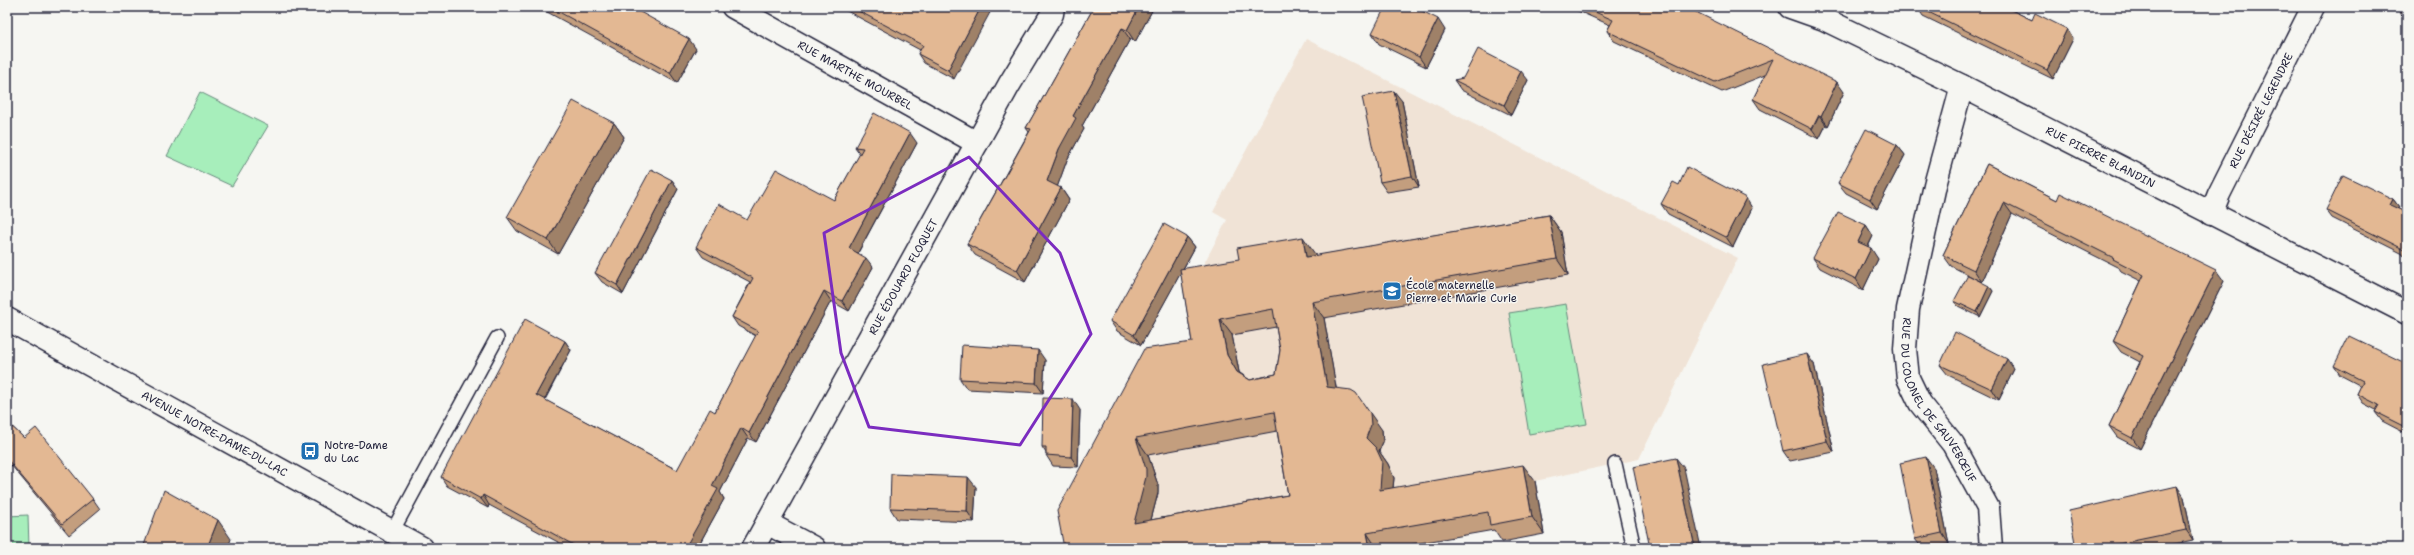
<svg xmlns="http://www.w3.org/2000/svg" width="2414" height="555" font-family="'Shantell Sans',sans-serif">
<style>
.built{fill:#f0e3d6}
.green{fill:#a7eebb;stroke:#64887b}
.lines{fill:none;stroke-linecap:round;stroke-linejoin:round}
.lane-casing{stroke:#22223b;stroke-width:16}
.street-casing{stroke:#22223b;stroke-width:25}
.lane{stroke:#f6f6f2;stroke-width:13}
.street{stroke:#f6f6f2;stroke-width:22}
.wall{fill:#c39e7e;stroke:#22223b;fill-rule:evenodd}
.shaded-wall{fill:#9f8167;stroke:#22223b}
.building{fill:#e3b893;stroke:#22223b;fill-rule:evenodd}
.marked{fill:none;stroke:#7b2cbf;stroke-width:3;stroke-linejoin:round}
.labels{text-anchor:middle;stroke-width:3;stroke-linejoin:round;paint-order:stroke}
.street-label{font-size:11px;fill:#22223b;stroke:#f6f6f2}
.poi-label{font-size:11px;fill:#22223b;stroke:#f6f6f2;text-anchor:start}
</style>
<rect width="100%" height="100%" fill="#f6f6f2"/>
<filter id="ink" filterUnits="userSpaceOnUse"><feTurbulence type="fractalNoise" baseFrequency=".025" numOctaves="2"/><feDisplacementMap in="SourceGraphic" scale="8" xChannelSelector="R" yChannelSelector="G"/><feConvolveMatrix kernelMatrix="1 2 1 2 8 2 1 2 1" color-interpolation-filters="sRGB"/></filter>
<g filter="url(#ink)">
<!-- built -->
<polygon class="built" points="1306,39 1738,258 1639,459 1535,481 1544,534 1502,542 1499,529 1391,548 1072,548 1203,358 1192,286 1227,220 1213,212"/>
<!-- green -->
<g class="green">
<polygon points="200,92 268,126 232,186 167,156"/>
<polygon points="1566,304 1587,424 1529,434 1509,313"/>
<polygon points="28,515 29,548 7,548 7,516"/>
</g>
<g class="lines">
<!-- lane casing -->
<g class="lane-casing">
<g id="lane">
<polyline points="1615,464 1634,548"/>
<polyline points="392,532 497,338"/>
</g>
</g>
<!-- street casing -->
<g class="street-casing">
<g id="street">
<path id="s1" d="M733,7l244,136"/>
<path id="s2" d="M1790,7l34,12 138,67 445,227"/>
<path id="s3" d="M1962,86l-27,99 -27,124 -3,40 3,29 12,25 33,41 35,64 3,40"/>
<path id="s4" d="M2211,214l8,-20 94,-187"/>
<path id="s5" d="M7,319l415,229"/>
<polyline points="767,523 814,548"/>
<path id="s6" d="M753,548l256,-463 43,-71 1,-7"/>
</g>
</g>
<!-- lane -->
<use href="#lane" class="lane"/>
<!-- street -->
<use href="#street" class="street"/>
</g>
<!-- wall -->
<g class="wall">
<polygon points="538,7 631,7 696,49 677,83"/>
<polygon points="843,7 939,7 954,79 924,63 918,54 920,50 845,10"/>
<polygon points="1094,7 1154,7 1135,42 1130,39 1082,126 1084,129 1067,160 1057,187 1061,188 1069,200 1025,282 975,255 967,244 1029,132 1026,128"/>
<polygon points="1569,7 1686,7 1844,92 1828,126 1826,125 1819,139 1760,109 1753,99 1765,75 1722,92 1614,41 1607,31 1610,25"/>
<polygon points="1917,7 2005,7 2032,20 2067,29 2073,39 2053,79 1923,16"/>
<polygon points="2407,7 2407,20 2403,18 2400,12"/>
<polygon points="1445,30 1426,67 1379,44 1372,33"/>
<polygon points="1454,80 1528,80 1511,115 1461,90"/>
<polygon points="1402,101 1419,187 1387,192 1380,182"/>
<polygon points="614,123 624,137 558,254 517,231 507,217"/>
<polygon points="917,143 858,253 873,267 849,311 831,301 756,442 748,438 720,492 724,499 697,548 569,548 489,505 488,508 447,486 441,477 565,341 571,350 545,400 677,470 715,412 756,336 738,326 732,317 750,282 703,257 696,247 747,220 834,200 860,154 855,147"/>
<polygon points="1897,145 1905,155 1877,209 1846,193 1838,183"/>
<polygon points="1987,164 2057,200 2224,281 2140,449 2117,437 2109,426 2140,362 2121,352 2113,341 2141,281 2121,271 2119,268 2012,214 1982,282 1951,266 1943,255"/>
<polygon points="672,180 678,189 623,294 602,282 595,273"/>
<polygon points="1679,185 1752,208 1733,247 1668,214 1661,204"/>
<polygon points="2393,199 2399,207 2398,209 2407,213 2407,256 2332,218 2326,210"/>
<path d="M1549,215l12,17 7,43 -244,43 12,70 46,42 1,12 -4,9 9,13 6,14 -1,10 142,-7 9,53 -42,8 -8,-12 -103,18h-327l128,-206 -11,-70 -40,73 -24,-14 -7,-10 77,-84 8,10 -12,22 132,-15v2zM1276,327l4,23 -4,24 -26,6 -10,-7 -1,-1 -7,-37zM1277,431l11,64 -137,25 7,-27v-8l-10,-30z"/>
<polygon points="1866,225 1873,236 1868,247 1878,259 1863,290 1820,268 1813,258"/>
<polygon points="1989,286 1993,291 1980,317 1958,306 1954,301"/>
<polygon points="1045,360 1043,393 967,389 960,379"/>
<polygon points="1814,364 1834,452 1790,461 1783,451"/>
<polygon points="2407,364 2407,434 2382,421 2375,412 2376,410 2363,403 2357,394 2361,386 2340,375 2334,366"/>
<polygon points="1940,365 2014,369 1999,400 1948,375"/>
<polygon points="1080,410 1078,467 1053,466 1046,455 1046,453 1042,447"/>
<polygon points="7,422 24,438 93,499 100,509 69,535 11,465 7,468"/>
<polygon points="1934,468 1949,544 1928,548 1922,548 1915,539"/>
<polygon points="976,487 974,522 897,519 890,508"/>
<polygon points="2184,497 2193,540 2156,548 2076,548"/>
</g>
<!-- shaded-wall -->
<g class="shaded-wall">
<polygon points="981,7 993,7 954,79 948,70"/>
<polygon points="1139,7 1154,7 1135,42 1127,30"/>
<polygon points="1438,19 1445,30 1426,67 1419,57"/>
<polygon points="1122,28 1130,39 1082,126 1084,129 1067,160 1055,193 1047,181 1059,149 1073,116"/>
<polygon points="2067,29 2073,39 2053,79 2047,70"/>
<polygon points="689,39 696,49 677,83 670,73"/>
<polygon points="1521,71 1528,80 1511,115 1504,105"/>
<polygon points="1837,82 1844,92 1828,126 1821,116"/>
<polygon points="1394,91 1402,101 1419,187 1412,176"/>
<polygon points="1819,115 1826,125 1819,139 1812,129"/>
<polygon points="614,123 624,137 558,254 548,240"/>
<polygon points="910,133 917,143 855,258 849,248"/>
<polygon points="1897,145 1905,155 1877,209 1870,199"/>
<polygon points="672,180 678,189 623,294 617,285"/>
<polygon points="1061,188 1069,200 1025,282 1017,270"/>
<polygon points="1746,198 1752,208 1733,247 1726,237"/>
<polygon points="2393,199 2399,207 2396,213 2390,205"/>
<polygon points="2004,203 2012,214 1982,282 1974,270"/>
<polygon points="1549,215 1561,232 1568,275 1557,259"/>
<polygon points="1866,225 1873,236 1865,252 1858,242"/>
<polygon points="1187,237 1195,247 1141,345 1134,335"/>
<polygon points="1303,237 1315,254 1318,274 1306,257"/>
<polygon points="1871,248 1878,259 1863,290 1856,279"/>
<polygon points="866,258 873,267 849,311 842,301"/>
<polygon points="2216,270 2224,281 2140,449 2132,438"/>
<polygon points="1989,286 1993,291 1980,317 1977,312"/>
<polygon points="824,291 831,301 756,442 749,433"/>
<polygon points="1312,302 1324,318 1339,404 1327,387"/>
<polygon points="1220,319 1232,335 1239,372 1249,388 1237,372 1227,355"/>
<polygon points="565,341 571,350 542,404 536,395"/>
<polygon points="1038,350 1045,360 1043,393 1036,383"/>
<polygon points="1807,354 1814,364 1834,452 1827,441"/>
<polygon points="2007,359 2014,369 1999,400 1992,389"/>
<polygon points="1073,399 1080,410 1078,467 1071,457"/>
<polygon points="1370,413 1382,430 1383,442 1379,451 1388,464 1394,478 1391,507 1380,490 1366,438"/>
<polygon points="741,428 748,438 720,492 724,499 697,548 685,548 712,486"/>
<polygon points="1136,438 1148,455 1158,485 1158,493 1146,539 1134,523"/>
<polygon points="1926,457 1934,468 1949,544 1942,533"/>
<polygon points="1676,458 1684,468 1701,548 1695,548"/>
<polygon points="1523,465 1535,481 1544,534 1532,517"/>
<polygon points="968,477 976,487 974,522 967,511"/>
<polygon points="2177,486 2184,497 2193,540 2186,530"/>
<polygon points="483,495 489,505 488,508 481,499"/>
<polygon points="218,520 231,539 228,548 207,548"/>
<polygon points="1367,533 1377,548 1370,548"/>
</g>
<!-- building -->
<g class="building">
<polygon points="550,7 631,7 689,39 670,73"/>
<polygon points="851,7 981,7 948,70 918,54 923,45"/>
<polygon points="1094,7 1139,7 1127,30 1122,28 1073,116 1076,118 1059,149 1047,181 1061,188 1017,270 967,244 1031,129 1026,128"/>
<polygon points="1385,7 1414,7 1438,19 1419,57 1372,33"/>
<polygon points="1584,7 1686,7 1837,82 1821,116 1819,115 1812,129 1753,99 1773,59 1715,82 1607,31 1613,20"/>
<polygon points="1918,7 2005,7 2032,20 2035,13 2067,29 2047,70"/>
<polygon points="2402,7 2407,7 2407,16 2400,12"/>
<polygon points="1478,49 1521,71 1504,105 1454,80 1463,78"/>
<polygon points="1394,91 1412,176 1380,182 1362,97"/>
<polygon points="573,101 614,123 548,240 507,217"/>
<polygon points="874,113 910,133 849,248 866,258 842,301 824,291 749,433 741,428 712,486 718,489 685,548 579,548 483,495 481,499 441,477 525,319 565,341 536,395 677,470 710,409 715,412 758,331 732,317 753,278 696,247 719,204 747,220 776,169 834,200 863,148 855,147"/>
<polygon points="1866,129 1897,145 1870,199 1838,183"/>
<polygon points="1987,164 2057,200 2060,193 2216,270 2132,438 2109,426 2143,356 2113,341 2144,275 2113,259 2114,258 2004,203 1974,270 1943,255"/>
<polygon points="1687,167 1746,198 1726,237 1661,204 1673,182 1679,185"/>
<polygon points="651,169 672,180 617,285 595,273"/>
<polygon points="2343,175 2393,199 2390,205 2407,213 2407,251 2326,210"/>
<polygon points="1838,212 1866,225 1858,242 1871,248 1856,279 1813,258"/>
<path d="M1549,215l8,44 -245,43 15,85 24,3 5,3 14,20 1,12 -5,13 10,10 6,13 -2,29 143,-25 9,52 -42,8 -2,-13 -121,21 3,15h-306l-7,-37 87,-162 48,-7 -12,-73 59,-10 -2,-11 66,-11 3,20zM1273,309l7,41 -4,24 -26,6 -13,-8 -10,-17 -7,-36zM1274,412l14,83 -154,28 12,-46v-8l-10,-31z"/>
<polygon points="1164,224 1187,237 1134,335 1110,321"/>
<polygon points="1968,275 1989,286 1977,312 1954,301"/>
<polygon points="1955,332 2007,359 1992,389 1940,365"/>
<polygon points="2349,336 2407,364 2407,428 2375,412 2379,405 2357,394 2363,381 2334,366"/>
<polygon points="962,345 1038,350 1036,383 960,379"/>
<polygon points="1807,354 1827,441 1783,451 1763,364"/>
<polygon points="1043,398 1073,399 1071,457 1046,455 1046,447 1042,447"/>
<polygon points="7,422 24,438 36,428 93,499 62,524 7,459"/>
<polygon points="1926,457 1942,533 1915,539 1900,463"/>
<polygon points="1676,458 1695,548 1650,548 1633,467"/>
<polygon points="891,474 968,477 967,511 890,508"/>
<polygon points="2177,486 2186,530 2099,548 2076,548 2069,511"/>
<polygon points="164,490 218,520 207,548 143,548"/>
</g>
</g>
<!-- marked area -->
<path class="marked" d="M969,157l91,96 31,81 -71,111 -151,-18 -28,-74 -17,-120z"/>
<!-- icons -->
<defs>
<g id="school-square" transform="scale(1)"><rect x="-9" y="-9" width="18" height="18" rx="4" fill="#1f6fb2" stroke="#f6f6f2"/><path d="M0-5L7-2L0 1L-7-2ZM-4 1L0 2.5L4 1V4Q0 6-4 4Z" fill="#fff"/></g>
<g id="bus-square" transform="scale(1)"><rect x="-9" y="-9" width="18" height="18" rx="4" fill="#1f6fb2" stroke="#f6f6f2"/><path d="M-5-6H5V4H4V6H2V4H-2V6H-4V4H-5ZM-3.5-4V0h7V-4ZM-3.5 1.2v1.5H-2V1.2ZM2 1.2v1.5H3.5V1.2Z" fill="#fff"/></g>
</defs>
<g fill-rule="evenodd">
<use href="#school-square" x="1392" y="291"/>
<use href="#bus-square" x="310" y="451"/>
</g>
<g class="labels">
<!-- street labels -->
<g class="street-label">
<text dy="4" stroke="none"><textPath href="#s1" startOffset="140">RUE MARTHE MOURBEL</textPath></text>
<text dy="4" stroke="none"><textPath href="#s4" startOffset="115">RUE DÉSIRÉ LEGENDRE</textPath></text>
<text dy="4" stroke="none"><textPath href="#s2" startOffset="345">RUE PIERRE BLANDIN</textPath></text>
<text dy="4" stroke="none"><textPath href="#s6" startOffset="310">RUE ÉDOUARD FLOQUET</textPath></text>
<text dy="4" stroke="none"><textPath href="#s3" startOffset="330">RUE DU COLONEL DE SAUVEBŒUF</textPath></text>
<text dy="4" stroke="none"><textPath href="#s5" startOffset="237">AVENUE NOTRE-DAME-DU-LAC</textPath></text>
</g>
<!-- poi labels -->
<g class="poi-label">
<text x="1406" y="289">École maternelle<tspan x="1406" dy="13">Pierre et Marie Curie</tspan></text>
<text x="324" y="449">Notre-Dame<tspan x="324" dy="13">du Lac</tspan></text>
</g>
</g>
<!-- margin -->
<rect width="2414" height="555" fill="none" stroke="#f6f6f2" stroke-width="24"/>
<rect x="12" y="12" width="2390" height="531" fill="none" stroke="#22223b" stroke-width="1.5" filter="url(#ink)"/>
</svg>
